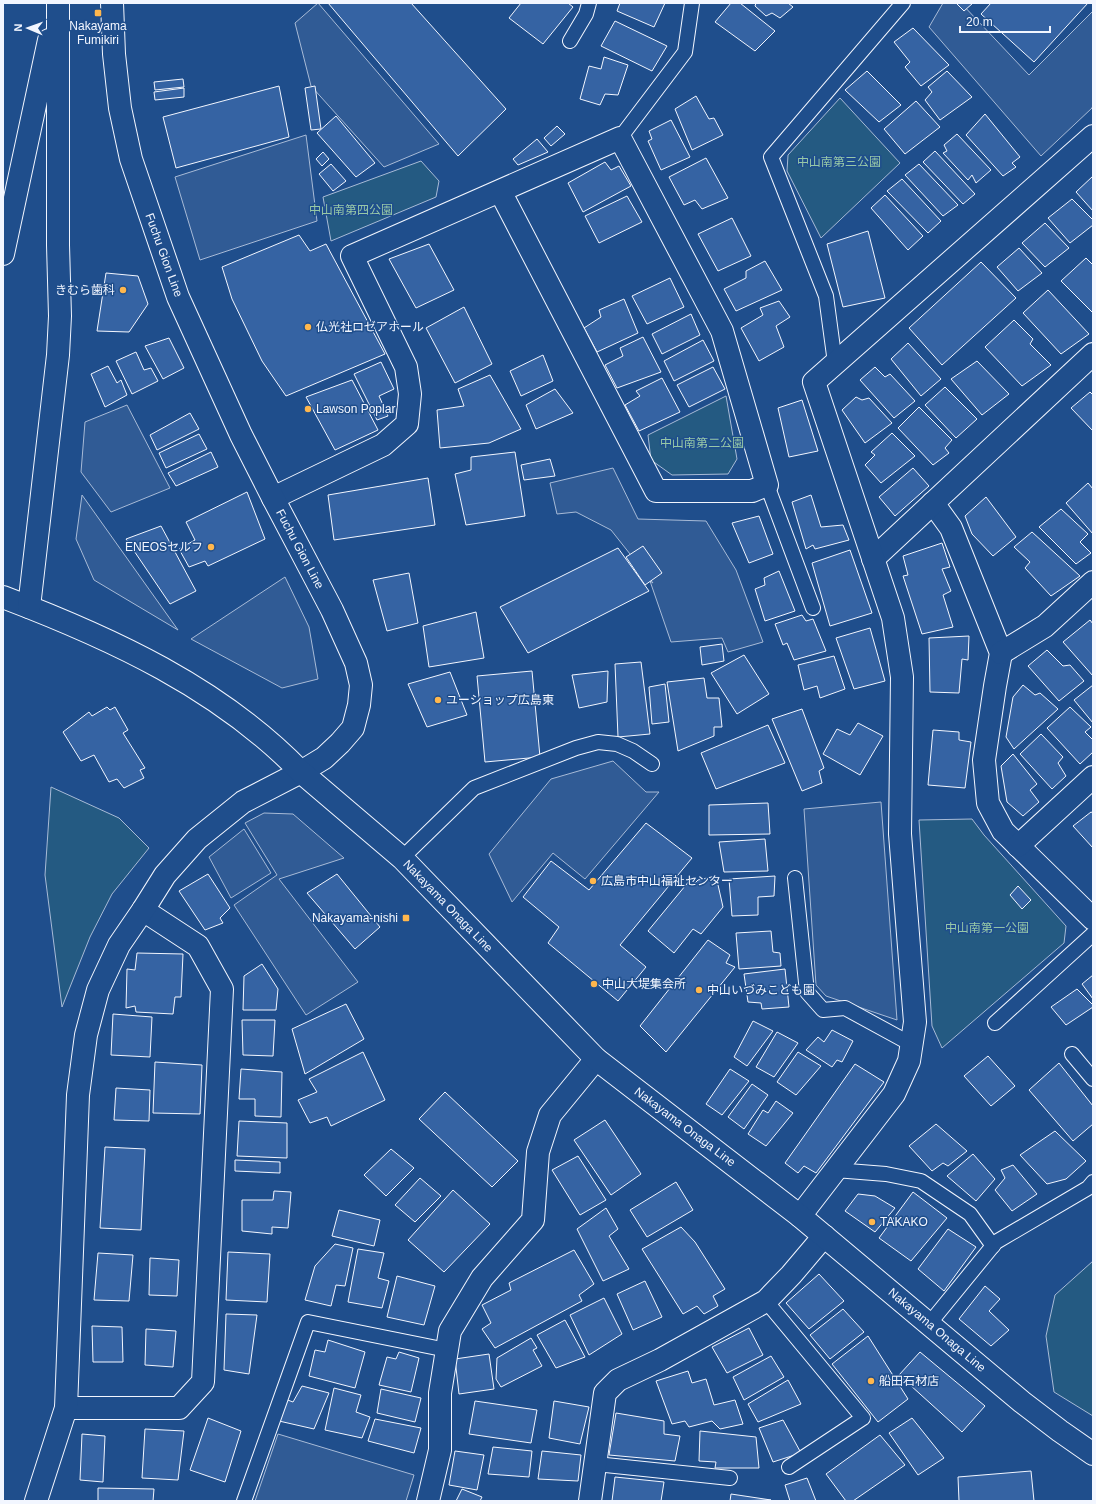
<svg xmlns="http://www.w3.org/2000/svg" width="1096" height="1504" font-family="Arial,'Noto Sans JP',sans-serif">
<style>
.green{fill:#245a82;stroke:#a8bbd7}
.parking{fill:#305b95;stroke:#a8bbd7}
.building{fill:#3563a3;stroke:#f2f6ff}
.lines{fill:none;stroke-linecap:round;stroke-linejoin:round}
.lane-casing{stroke:#f2f6ff;stroke-width:16}
.street-casing{stroke:#f2f6ff;stroke-width:24}
.secondary-casing{stroke:#f2f6ff;stroke-width:24}
.lane{stroke:#1f4e8c;stroke-width:14}
.street{stroke:#1f4e8c;stroke-width:22}
.secondary{stroke:#1f4e8c;stroke-width:22}
.poi-dot{fill:#ffb74d;stroke:#1f4e8c;stroke-width:1.5}
.labels{text-anchor:middle;stroke-width:3;stroke-linejoin:round;paint-order:stroke}
.poi-label{font-size:12px;fill:#f2f6ff;stroke:#1f4e8c;text-anchor:start}
.park-label{font-size:12px;fill:#97c8a6;stroke:#1f4e8c}
.street-label{font-size:12px;fill:#f2f6ff;stroke:#1f4e8c}
</style>
<rect width="100%" height="100%" fill="#1f4e8c"/>
<!-- green -->
<g class="green">
<polygon points="840,98 900,163 821,238 787,171 788,155"/>
<polygon points="421,161 439,181 436,197 331,241 323,197"/>
<polygon points="726,396 737,459 728,474 672,475 651,460 648,435"/>
<polygon points="51,787 119,818 149,848 112,894 90,937 62,1007 45,875"/>
<polygon points="972,819 984,835 1066,926 1064,943 942,1048 932,1026 919,820"/>
<polygon points="1093,1261 1093,1416 1054,1392 1046,1336 1055,1295"/>
</g>
<!-- parking -->
<g class="parking">
<polygon points="318,3 439,144 384,167 311,86 295,23"/>
<polygon points="943,3 961,3 1029,75 1093,11 1093,105 1092,108 1041,156 929,27"/>
<polygon points="306,135 317,221 200,260 175,177"/>
<polygon points="127,405 170,488 111,512 81,472 85,422"/>
<polygon points="613,468 638,519 706,521 736,570 763,642 728,652 722,638 671,642 650,581 653,583 611,530 576,512 557,514 550,483"/>
<polygon points="82,495 178,630 94,580 76,539"/>
<polygon points="285,577 309,627 318,679 282,688 191,639"/>
<polygon points="613,761 646,792 659,792 585,879 553,853 512,902 489,854 551,779"/>
<polygon points="881,802 897,1020 826,996 816,985 804,809"/>
<polygon points="264,813 293,814 344,858 279,879 358,982 306,1015 234,905 277,875 245,823"/>
<polygon points="244,829 271,873 231,898 209,857"/>
<polygon points="278,1434 414,1475 406,1501 255,1501"/>
</g>
<!-- building -->
<g class="building">
<polygon points="328,3 411,3 506,109 458,156"/>
<polygon points="521,3 568,3 573,7 543,44 509,18"/>
<polygon points="620,3 665,3 654,27 617,11"/>
<polygon points="731,3 740,3 775,31 755,51 715,22"/>
<polygon points="756,3 788,3 793,7 780,18 772,13 766,16 755,6"/>
<polygon points="956,3 973,3 964,11"/>
<polygon points="991,3 1088,3 1034,62 981,14"/>
<polygon points="615,21 667,46 652,71 601,46"/>
<polygon points="913,28 949,65 921,86 905,67 910,62 894,42"/>
<polygon points="604,57 628,65 618,95 605,94 600,105 580,99 589,66 601,69"/>
<polygon points="867,71 901,105 879,122 845,90"/>
<polygon points="947,71 972,97 940,120 925,100 932,92 928,87"/>
<polygon points="183,79 184,87 155,90 154,82"/>
<polygon points="279,86 289,137 176,168 163,117"/>
<polygon points="315,86 321,129 311,130 305,88"/>
<polygon points="184,88 184,97 155,100 154,92"/>
<polygon points="696,96 709,119 714,118 723,135 692,150 675,109"/>
<polygon points="916,101 940,127 905,154 884,129"/>
<polygon points="985,114 1020,157 1012,163 1016,167 1003,176 966,135"/>
<polygon points="336,116 375,163 356,177 317,133"/>
<polygon points="671,120 690,157 661,170 648,141 652,139 649,131"/>
<polygon points="557,126 565,134 551,146 544,138"/>
<polygon points="957,134 991,170 976,183 972,175 968,180 943,153 947,151 944,145"/>
<polygon points="537,139 548,152 518,165 513,159"/>
<polygon points="935,151 975,194 963,204 923,162"/>
<polygon points="323,152 329,159 322,166 316,159"/>
<polygon points="706,158 728,198 702,209 695,200 684,205 669,177"/>
<polygon points="605,162 611,170 619,166 631,186 583,212 568,183"/>
<polygon points="331,164 346,181 333,191 319,174"/>
<polygon points="919,164 958,205 943,216 905,175"/>
<polygon points="1093,176 1093,211 1076,192"/>
<polygon points="902,179 941,221 928,233 887,191"/>
<polygon points="885,195 923,236 908,250 871,208"/>
<polygon points="627,196 642,222 599,243 585,216"/>
<polygon points="1072,199 1093,220 1093,225 1070,243 1048,218"/>
<polygon points="732,218 751,256 718,271 698,234"/>
<polygon points="1045,223 1069,248 1045,267 1022,243"/>
<polygon points="868,231 885,298 843,307 827,244"/>
<polygon points="299,235 310,251 326,244 385,354 286,396 262,361 232,299 222,267"/>
<polygon points="429,244 454,290 416,308 389,259"/>
<polygon points="1019,248 1042,273 1018,291 997,267"/>
<polygon points="1086,258 1093,265 1093,313 1061,281"/>
<polygon points="765,261 782,290 736,311 724,289 746,278 746,271"/>
<polygon points="981,262 1016,298 942,365 909,328"/>
<polygon points="106,273 138,276 148,304 129,332 97,331"/>
<polygon points="670,278 684,307 647,324 632,296"/>
<polygon points="1048,290 1089,334 1061,354 1023,313"/>
<polygon points="624,299 638,333 597,352 584,328 601,317 599,310"/>
<polygon points="779,301 790,317 776,326 784,347 759,361 741,328 763,315 760,308"/>
<polygon points="464,307 492,364 455,383 426,328"/>
<polygon points="691,314 700,335 662,354 652,334"/>
<polygon points="1014,320 1033,339 1030,344 1051,365 1022,386 985,347"/>
<polygon points="643,337 661,372 617,388 605,365 623,356 620,348"/>
<polygon points="169,338 184,368 163,379 145,346"/>
<polygon points="703,340 714,361 674,381 664,361"/>
<polygon points="908,343 941,379 921,396 891,359"/>
<polygon points="136,352 144,370 151,368 158,381 132,394 116,361"/>
<polygon points="543,355 553,381 521,396 510,371"/>
<polygon points="977,361 1009,394 982,415 951,379"/>
<polygon points="381,362 394,389 379,396 388,416 377,420 354,374"/>
<polygon points="108,366 117,383 121,380 127,395 105,407 91,374"/>
<polygon points="713,367 725,389 689,407 677,385"/>
<polygon points="875,367 885,377 890,374 915,401 894,418 860,380"/>
<polygon points="490,375 521,429 489,443 440,448 437,410 464,406 458,389"/>
<polygon points="662,378 680,412 639,431 625,405 640,396 636,391"/>
<polygon points="352,380 378,430 335,450 306,397"/>
<polygon points="945,387 977,419 956,438 925,405"/>
<polygon points="555,389 573,413 536,429 526,405"/>
<polygon points="1090,392 1093,395 1093,431 1071,408"/>
<polygon points="856,397 862,400 869,398 892,423 865,443 842,410"/>
<polygon points="802,400 818,451 789,457 778,408"/>
<polygon points="919,407 952,440 945,448 949,453 933,465 898,428"/>
<polygon points="190,413 199,429 157,450 150,435"/>
<polygon points="892,433 915,456 881,483 865,465 875,455 871,452"/>
<polygon points="199,434 207,449 166,468 159,453"/>
<polygon points="211,452 218,467 176,486 168,473"/>
<polygon points="515,452 525,516 466,525 455,474 471,470 471,457"/>
<polygon points="550,459 555,476 524,480 521,465"/>
<polygon points="913,468 929,486 895,516 879,497"/>
<polygon points="428,478 435,525 334,540 328,495"/>
<polygon points="1088,483 1093,489 1093,534 1066,503"/>
<polygon points="247,492 265,539 208,566 205,561 189,567 179,549 195,540 186,522"/>
<polygon points="811,495 821,527 843,525 849,540 815,549 813,545 806,549 792,502"/>
<polygon points="986,497 1016,537 993,556 972,534 965,516"/>
<polygon points="1061,509 1088,534 1080,542 1091,553 1076,564 1039,527"/>
<polygon points="759,516 773,554 749,563 732,523"/>
<polygon points="161,526 196,591 170,604 126,539"/>
<polygon points="1032,532 1080,576 1051,596 1025,568 1030,562 1014,547"/>
<polygon points="942,543 950,567 942,569 951,591 943,595 953,627 922,634 903,576 908,575 903,556"/>
<polygon points="643,546 662,573 645,585 626,557"/>
<polygon points="618,548 649,591 528,653 500,607"/>
<polygon points="850,550 872,613 830,626 812,563"/>
<polygon points="779,571 795,611 765,621 755,589 765,585 764,578"/>
<polygon points="409,573 418,623 387,631 373,580"/>
<polygon points="476,612 484,658 429,667 423,626"/>
<polygon points="802,615 806,621 813,619 826,651 794,660 787,643 783,645 775,624"/>
<polygon points="1090,620 1093,624 1093,676 1063,642"/>
<polygon points="870,628 885,681 854,689 836,638"/>
<polygon points="969,636 968,660 962,659 959,693 930,692 929,638"/>
<polygon points="722,644 724,661 702,665 700,647"/>
<polygon points="1047,650 1063,666 1070,665 1084,681 1059,701 1028,666"/>
<polygon points="744,655 769,694 737,714 711,673"/>
<polygon points="834,656 845,689 820,698 817,686 804,690 798,665"/>
<polygon points="641,662 650,734 618,737 615,664"/>
<polygon points="532,671 540,757 485,762 477,676"/>
<polygon points="608,671 607,702 579,708 572,675"/>
<polygon points="450,672 467,715 427,727 408,684"/>
<polygon points="704,678 707,698 719,698 722,727 714,727 714,736 678,751 667,682"/>
<polygon points="665,684 669,722 652,724 649,687"/>
<polygon points="1023,685 1035,695 1040,693 1058,709 1014,749 1006,737 1013,697"/>
<polygon points="1093,685 1093,723 1074,700"/>
<polygon points="107,707 110,710 115,707 128,730 123,733 145,768 140,770 144,778 124,788 117,779 109,782 94,755 81,761 63,732 89,712 92,716"/>
<polygon points="1070,707 1091,727 1085,732 1093,740 1093,752 1080,764 1047,728"/>
<polygon points="802,709 824,768 819,771 822,783 802,791 772,719"/>
<polygon points="858,723 883,736 860,775 823,754 837,729 850,735"/>
<polygon points="768,725 785,763 716,789 701,753"/>
<polygon points="933,730 959,732 959,740 971,742 965,788 928,785"/>
<polygon points="1041,734 1063,757 1058,763 1066,776 1052,789 1020,754"/>
<polygon points="1013,754 1037,784 1030,790 1039,802 1023,816 1007,802 1001,766"/>
<polygon points="768,803 770,834 709,835 709,805"/>
<polygon points="1091,812 1093,813 1093,848 1073,826"/>
<polygon points="646,823 692,858 620,945 646,967 618,1001 548,943 559,927 523,897 551,861 589,890"/>
<polygon points="765,839 768,871 724,872 719,842"/>
<polygon points="208,874 230,908 220,918 223,923 205,930 179,891"/>
<polygon points="337,874 380,927 355,949 307,893"/>
<polygon points="716,876 723,907 701,934 693,929 674,953 648,931 690,880 695,883 698,880"/>
<polygon points="775,876 774,896 758,897 758,915 732,916 729,879"/>
<polygon points="1018,886 1031,900 1022,909 1010,895"/>
<polygon points="771,931 773,952 780,953 781,966 739,969 736,933"/>
<polygon points="708,940 730,955 726,963 735,967 666,1052 640,1026"/>
<polygon points="137,953 183,954 181,997 175,997 173,1014 136,1012 135,1006 126,1008 127,969 135,970"/>
<polygon points="262,964 278,989 276,1010 243,1010 244,976"/>
<polygon points="785,969 789,1007 762,1009 761,1003 748,1002 744,974"/>
<polygon points="1093,975 1093,999 1082,984"/>
<polygon points="1077,989 1093,1005 1093,1007 1066,1025 1051,1007"/>
<polygon points="346,1004 364,1039 305,1074 292,1029"/>
<polygon points="113,1014 152,1017 150,1057 111,1055"/>
<polygon points="242,1020 275,1020 273,1056 243,1055"/>
<polygon points="753,1021 773,1031 747,1066 734,1057"/>
<polygon points="832,1030 853,1041 842,1062 837,1060 832,1067 806,1050 818,1037 824,1042"/>
<polygon points="777,1032 798,1043 774,1077 756,1067"/>
<polygon points="363,1052 385,1100 331,1126 327,1117 310,1123 298,1100 317,1092 309,1079"/>
<polygon points="798,1052 821,1066 796,1095 777,1082"/>
<polygon points="988,1056 1015,1086 991,1106 964,1076"/>
<polygon points="155,1062 202,1065 200,1114 153,1113"/>
<polygon points="1059,1063 1093,1106 1093,1124 1073,1141 1029,1090"/>
<polygon points="855,1064 884,1082 816,1173 804,1166 798,1173 785,1163"/>
<polygon points="241,1069 282,1072 281,1117 255,1116 255,1099 239,1099"/>
<polygon points="730,1069 749,1081 722,1115 706,1104"/>
<polygon points="752,1084 768,1095 744,1129 728,1117"/>
<polygon points="116,1088 150,1090 149,1121 114,1120"/>
<polygon points="445,1092 518,1161 492,1187 419,1119"/>
<polygon points="776,1101 793,1113 766,1146 748,1134 763,1110 768,1113"/>
<polygon points="605,1120 641,1174 611,1195 574,1140"/>
<polygon points="239,1121 287,1123 287,1158 237,1156"/>
<polygon points="936,1124 967,1151 948,1166 943,1163 932,1171 909,1146"/>
<polygon points="1055,1131 1086,1161 1066,1179 1047,1184 1020,1155"/>
<polygon points="105,1147 145,1149 141,1230 100,1228"/>
<polygon points="391,1149 414,1168 386,1196 364,1175"/>
<polygon points="973,1154 995,1179 976,1201 947,1176"/>
<polygon points="578,1156 606,1200 580,1215 552,1170"/>
<polygon points="235,1160 280,1162 280,1173 235,1171"/>
<polygon points="1013,1165 1037,1194 1012,1211 995,1190 1005,1178 1001,1170"/>
<polygon points="420,1178 441,1196 415,1222 395,1205"/>
<polygon points="676,1182 693,1210 647,1237 630,1210"/>
<polygon points="453,1190 490,1224 444,1272 408,1240"/>
<polygon points="274,1191 291,1192 288,1228 272,1227 272,1234 242,1231 242,1200 273,1200"/>
<polygon points="913,1192 947,1218 911,1261 879,1238"/>
<polygon points="858,1194 875,1196 895,1208 875,1232 845,1211"/>
<polygon points="606,1208 618,1229 609,1236 629,1269 603,1281 577,1229"/>
<polygon points="339,1210 380,1220 374,1246 332,1236"/>
<polygon points="681,1227 695,1242 725,1289 713,1296 718,1306 704,1314 697,1306 683,1314 642,1249"/>
<polygon points="948,1229 976,1247 944,1291 918,1269"/>
<polygon points="335,1244 353,1248 345,1286 336,1285 331,1306 305,1300 315,1266"/>
<polygon points="358,1249 384,1253 378,1278 389,1281 382,1308 348,1302"/>
<polygon points="574,1250 594,1284 579,1295 582,1301 495,1348 482,1329 491,1323 482,1305 511,1290 509,1283"/>
<polygon points="228,1252 270,1254 267,1302 226,1300"/>
<polygon points="98,1253 133,1255 129,1301 94,1300"/>
<polygon points="150,1258 179,1260 177,1296 149,1295"/>
<polygon points="819,1274 844,1301 809,1329 786,1303"/>
<polygon points="397,1276 435,1286 424,1325 387,1317"/>
<polygon points="645,1281 662,1317 633,1330 617,1294"/>
<polygon points="985,1286 1000,1299 989,1311 1009,1330 991,1346 959,1319"/>
<polygon points="604,1298 622,1334 589,1355 570,1315"/>
<polygon points="843,1309 864,1332 830,1359 810,1335"/>
<polygon points="226,1314 257,1315 249,1374 224,1370"/>
<polygon points="565,1320 585,1357 556,1368 537,1335"/>
<polygon points="92,1326 122,1327 123,1362 93,1362"/>
<polygon points="749,1328 763,1355 727,1373 712,1347"/>
<polygon points="146,1329 176,1331 173,1367 145,1365"/>
<polygon points="868,1336 908,1399 878,1422 832,1364"/>
<polygon points="531,1338 537,1348 533,1350 542,1366 501,1387 496,1379 497,1358"/>
<polygon points="328,1340 365,1352 355,1388 309,1376 315,1350 325,1352"/>
<polygon points="399,1352 419,1358 411,1392 379,1385 387,1357 396,1359"/>
<polygon points="920,1352 985,1406 962,1432 899,1375"/>
<polygon points="489,1354 494,1389 459,1394 455,1359"/>
<polygon points="771,1356 784,1377 744,1400 733,1377"/>
<polygon points="688,1371 692,1383 706,1379 714,1405 735,1400 743,1424 720,1429 712,1421 689,1427 685,1421 672,1424 656,1381"/>
<polygon points="788,1380 801,1404 758,1422 748,1404"/>
<polygon points="302,1386 329,1393 314,1429 279,1421 285,1399 293,1402"/>
<polygon points="334,1388 361,1395 356,1412 370,1417 362,1438 325,1430"/>
<polygon points="381,1389 421,1398 415,1422 377,1413"/>
<polygon points="475,1401 537,1410 531,1443 469,1434"/>
<polygon points="554,1401 589,1407 580,1444 549,1438"/>
<polygon points="616,1413 664,1421 664,1434 680,1436 675,1461 609,1455"/>
<polygon points="208,1418 241,1431 225,1482 190,1470"/>
<polygon points="912,1418 944,1458 918,1475 889,1433"/>
<polygon points="375,1419 421,1428 414,1453 368,1441"/>
<polygon points="783,1420 801,1453 773,1462 759,1428"/>
<polygon points="145,1429 184,1431 178,1480 142,1478"/>
<polygon points="700,1431 756,1437 759,1468 715,1468 716,1462 699,1461"/>
<polygon points="82,1434 105,1436 103,1482 80,1480"/>
<polygon points="880,1435 905,1465 853,1501 846,1501 826,1474"/>
<polygon points="493,1447 532,1451 529,1477 488,1474"/>
<polygon points="455,1451 484,1455 477,1490 449,1485"/>
<polygon points="542,1451 581,1455 578,1481 538,1479"/>
<polygon points="1031,1471 1034,1501 959,1501 958,1477"/>
<polygon points="615,1477 664,1482 661,1501 612,1501"/>
<polygon points="807,1478 816,1501 790,1501 785,1485"/>
<polygon points="98,1488 154,1489 153,1501 98,1501"/>
<polygon points="462,1489 482,1497 480,1501 456,1501"/>
<polygon points="731,1494 771,1500 730,1501"/>
</g>
<g class="lines">
<!-- lane casing -->
<g class="lane-casing">
<g id="lane">
<polyline points="570,41 586,14 589,3"/>
<polyline points="620,138 685,52 692,3"/>
<polyline points="835,363 826,296 771,157 903,3"/>
<polyline points="767,485 813,608"/>
<polyline points="402,858 474,788 576,748 598,742 617,744 633,751 652,764"/>
<polyline points="795,878 807,992 823,1010 845,1008 911,1044"/>
<polyline points="995,1023 1093,934"/>
<polyline points="1072,1054 1093,1079"/>
<polyline points="835,1170 886,1174 921,1181 970,1214 993,1246"/>
<polyline points="766,1301 863,1418 789,1467"/>
<polyline points="929,1324 996,1242 1088,1188 1093,1182"/>
<polyline points="596,1464 730,1478"/>
<polyline points="244,1501 308,1322 447,1350"/>
</g>
</g>
<!-- street casing -->
<g class="street-casing">
<g id="street">
<polyline points="273,498 383,445 407,424 410,394 406,367 352,256 620,138 722,331 767,485 752,491 656,491 500,191"/>
<polyline points="933,503 951,528 1001,653 995,686 984,760 988,803 1003,831 1093,919"/>
<polyline points="873,559 1093,354"/>
<polyline points="1001,653 1045,626 1093,582"/>
<polyline points="1018,846 1093,777"/>
<polyline points="800,1216 894,1094 909,1061 915,1022 900,834 902,677 893,618 814,382 1093,136"/>
<polyline points="66,1408 179,1408 203,1382 222,989 198,946 143,910"/>
<polyline points="36,1501 66,1408 78,1095 86,1035 98,990 119,945 143,910 165,875 197,839 243,802 301,772"/>
<polyline points="428,1501 440,1450 440,1393 450,1331 482,1278 533,1220 538,1152 550,1115 596,1059"/>
<polyline points="590,1501 605,1393 618,1380 660,1360 766,1301 791,1275 824,1236"/>
</g>
</g>
<!-- secondary casing -->
<g class="secondary-casing">
<g id="secondary">
<polyline points="112,3 114,54 120,108 131,159 178,297 241,435 273,498 332,610 356,663 361,685 359,705 353,728 340,743 324,758 301,772"/>
<polyline points="3,254 49,40"/>
<path d="M3,597c108,41 217,91 298,175l101,86 194,201 204,157 222,186 38,29 33,23"/>
<polyline points="29,607 58,355 60,316 58,245 58,3"/>
</g>
</g>
<!-- lane -->
<use href="#lane" class="lane"/>
<!-- street -->
<use href="#street" class="street"/>
<!-- secondary -->
<use href="#secondary" class="secondary"/>
</g>
<!-- markers -->
<g class="poi-dot">
<rect x="94" y="9" width="8" height="8" rx="2"/>
<circle cx="123" cy="290" r="4"/>
<circle cx="308" cy="327" r="4"/>
<circle cx="308" cy="409" r="4"/>
<circle cx="211" cy="547" r="4"/>
<circle cx="438" cy="700" r="4"/>
<circle cx="593" cy="881" r="4"/>
<rect x="402" y="914" width="8" height="8" rx="2"/>
<circle cx="594" cy="984" r="4"/>
<circle cx="699" cy="990" r="4"/>
<circle cx="872" cy="1222" r="4"/>
<circle cx="871" cy="1381" r="4"/>
</g>
<g class="labels">
<!-- poi labels -->
<g class="poi-label">
<text x="98" y="30" text-anchor="middle">Nakayama<tspan x="98" dy="14">Fumikiri</tspan></text>
<text x="115" y="294" text-anchor="end">きむら歯科</text>
<text x="316" y="331">仏光社ロゼアホール</text>
<text x="316" y="413">Lawson Poplar</text>
<text x="203" y="551" text-anchor="end">ENEOSセルフ</text>
<text x="446" y="704">ユーショップ広島東</text>
<text x="601" y="885">広島市中山福祉センター</text>
<text x="398" y="922" text-anchor="end">Nakayama-nishi</text>
<text x="602" y="988">中山大堤集会所</text>
<text x="707" y="994">中山いづみこども園</text>
<text x="880" y="1226">TAKAKO</text>
<text x="879" y="1385">船田石材店</text>
</g>
<!-- park labels -->
<g class="park-label">
<text x="839" y="166">中山南第三公園</text>
<text x="351" y="214">中山南第四公園</text>
<text x="702" y="447">中山南第二公園</text>
<text x="987" y="932">中山南第一公園</text>
</g>
<!-- street labels -->
<g class="street-label">
<text transform="translate(164 255) rotate(70)" y="4">Fuchu Gion Line</text>
<text transform="translate(300 549) rotate(62)" y="4">Fuchu Gion Line</text>
<text transform="translate(448 906) rotate(46)" y="4">Nakayama Onaga Line</text>
<text transform="translate(685 1127) rotate(37)" y="4">Nakayama Onaga Line</text>
<text transform="translate(937 1330) rotate(40)" y="4">Nakayama Onaga Line</text>
</g>
</g>
<!-- border -->
<rect width="1096" height="1504" fill="none" stroke="#f2f6ff" stroke-width="8"/>
<!-- north arrow -->
<g transform="translate(28 28) rotate(272)" stroke="#1f4e8c" stroke-width="3" paint-order="stroke">
<path d="M0-3L7 15L0 10L-7 15Z" fill="#f2f6ff"/>
<text y="-6" font-size="11" font-weight="bold" text-anchor="middle" fill="#f2f6ff">N</text>
</g>
<!-- scale -->
<path d="M960 26v6h90v-6" fill="none" stroke="#f2f6ff" stroke-width="2"/>
<text x="966" y="26" font-size="12" fill="#f2f6ff" stroke="#1f4e8c" stroke-width="3" paint-order="stroke">20 m</text>
</svg>
